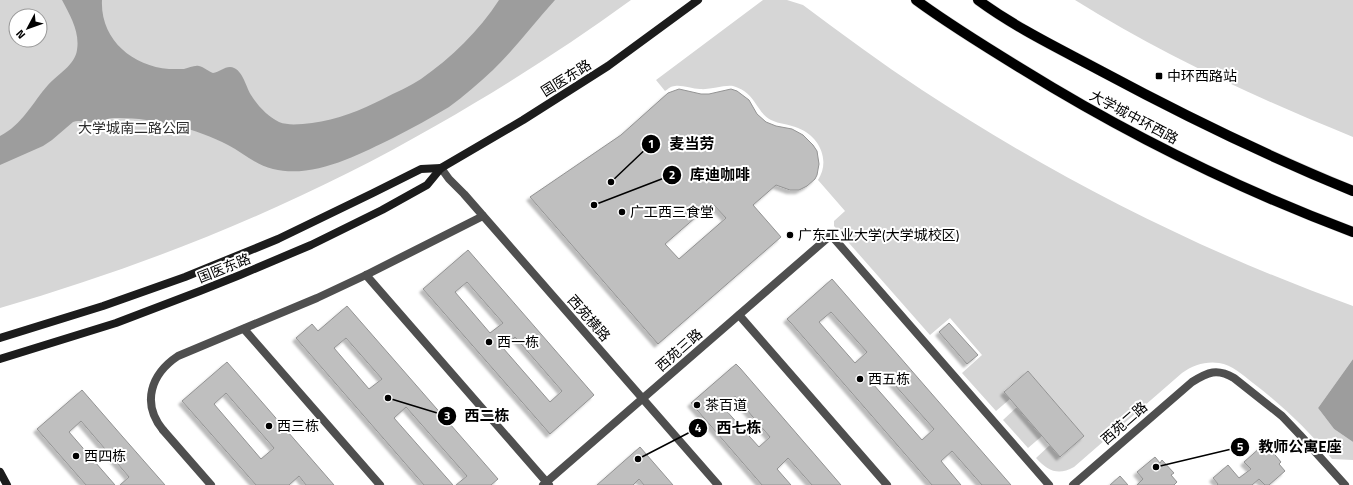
<svg xmlns="http://www.w3.org/2000/svg" width="1353" height="485" font-family="'Titillium Web','Noto Sans SC',sans-serif">
<style>
.green{fill:#d6d6d6;fill-rule:evenodd}
.water{fill:#9d9d9d}
.building{fill:#bfbfbf;stroke:#939393;fill-rule:evenodd;filter:url(#shadow)}
.lines{fill:none;stroke-linecap:round;stroke-linejoin:round}
.primary-casing{stroke:#dbdbdb;stroke-width:11}
.lane{stroke:#4f4f4f;stroke-width:8}
.street{stroke:#4f4f4f;stroke-width:8}
.secondary{stroke:#1c1c1c;stroke-width:8}
.primary{stroke:#000;stroke-width:10}
.poi-dot{fill:#000;stroke:#fff;stroke-width:1.5}
.labels{text-anchor:middle;stroke-width:4;stroke-linejoin:round;paint-order:stroke}
.poi-label{font-size:14px;fill:#000;stroke:#fff;text-anchor:start}
.street-label{font-size:14px;fill:#000;stroke:#fff}
.park-label{font-size:14px;fill:#2d2d2d;stroke:#fff}
.leader{fill:none;stroke:#000;stroke-width:1.5}
.callout-dot{fill:#000;stroke:#fff;stroke-width:1.5}
.mark-label{font-size:12px;text-anchor:middle;font-weight:bold;fill:#fff}
.callout-label{font-size:15px;text-anchor:middle;font-weight:bold;fill:#000;stroke:#fff;stroke-width:4;stroke-linejoin:round;paint-order:stroke}
</style>
<defs>
<filter id="shadow"><feDropShadow dx="-3.5" dy="3.5" stdDeviation="1" flood-color="#0004"/></filter>
</defs>
<rect width="100%" height="100%" fill="#fff"/>
<!-- green -->
<g class="green">
<path d="M0,0h631c-62,45 -127,87 -194,125 -137,79 -285,139 -437,183zM16,16h24v24h-24z"/>
<path d="M763,0h24l16,5c39,29 78,58 119,85 134,88 280,162 431,216v53l-35,49 16,21 19,13v18l-21,-1c-24,-29 -49,-53 -79,-76 -10,-8 -21,-18 -34,-20 -13,-2 -26,2 -37,10l-108,94c-16,9 -26,4 -38,-9l14,-13 11,12 23,-21 -56,-65 -24,20 6,8 -14,12 -34,-38 20,-18 -32,-37 -20,17 -96,-109v-5l11,-10 -27,-31c13,-20 1,-44 -20,-52 -9,-4 -19,-4 -27,-8 -12,-6 -15,-21 -27,-29 -3,-2 -7,-4 -11,-5 -11,-1 -22,4 -33,3 -8,0 -17,-4 -25,-3 -4,0 -7,3 -10,5l-9,-11z"/>
<path d="M1075,0h278v137c-96,-39 -190,-82 -278,-137z"/>
<polygon points="1017,407 1042,436 1028,448 1003,420"/>
</g>
<!-- water -->
<g class="water">
<path d="M62,0h40c-2,39 30,66 67,69 5,0 10,0 15,0 5,-1 10,-4 15,-3 5,1 9,5 14,7 6,-1 11,-6 17,-6 12,0 16,20 21,28 6,10 17,22 28,27 10,4 22,2 33,1 25,-3 49,-13 71,-24 13,-7 26,-12 38,-20 30,-21 58,-48 78,-79h56c-21,23 -40,49 -62,70 -14,13 -29,26 -44,37 -18,11 -37,21 -56,31 -35,17 -80,41 -120,31 -17,-4 -30,-16 -45,-24 -32,-17 -78,-28 -114,-27 -6,0 -12,3 -18,4 -7,2 -16,-3 -23,0l-21,18 -9,6 -43,19v-29c22,-11 33,-34 48,-51 10,-11 27,-20 29,-35 3,-18 -7,-35 -15,-50z"/>
<polygon points="1353,359 1353,442 1334,429 1318,408"/>
</g>
<!-- building -->
<g class="building">
<path d="M679,89l22,5h8l22,-5 6,2 12,9 8,14 9,8 10,4 16,3 11,6 10,10 4,6 2,13 -2,11 -2,4 -8,7 -8,4h-9l-14,-5 -23,20 28,32 -123,107 -128,-147 91,-62 47,-42zM712,203l14,15 -47,41 -14,-15z"/>
<path d="M468,250l126,145 -44,39 -127,-145zM467,282l36,41 -13,10 -35,-41zM515,337l47,54 -12,11 -47,-54z"/>
<path d="M832,279l179,206h-29l-30,-34 -11,10 20,24h-29l-141,-162 -4,-4zM831,312l36,40 -12,11 -36,-41zM885,374l49,55 -12,11 -49,-56z"/>
<path d="M347,306l151,173 -7,6h-35l11,-9 -61,-69 -12,11 59,67h-29l-128,-147 16,-14 6,7zM346,338l36,41 -13,10 -35,-41z"/>
<polygon points="949,323 978,355 967,364 939,332"/>
<path d="M227,362l21,24 86,99h-28l-7,-9 -10,9h-33l-74,-84zM226,393l48,55 -13,11 -47,-55z"/>
<path d="M736,364l4,4 101,117h-29l-24,-27 -11,11 14,16h-29l-71,-82zM735,396l35,41 -11,10 -36,-40z"/>
<polygon points="1028,371 1084,436 1060,457 1004,392"/>
<polygon points="82,390 122,436 165,485 120,485 129,477 81,421 69,432 115,485 86,485 37,429"/>
<polygon points="1262,446 1268,452 1270,449 1281,462 1279,464 1285,471 1269,485 1265,485 1259,479 1252,485 1217,485 1218,484 1213,478 1228,465 1239,478 1251,469 1244,462"/>
<polygon points="640,447 673,485 644,485 639,479 633,485 597,485"/>
<polygon points="1155,457 1160,463 1162,460 1174,473 1171,475 1177,482 1174,485 1137,485 1143,479 1137,472"/>
<polygon points="1120,476 1128,485 1110,485"/>
</g>
<g class="lines">
<!-- primary casing -->
<g class="primary-casing">
<g id="primary">
<path d="M916,0c34,25 70,47 106,69 105,65 216,120 331,163"/>
<path d="M978,0c38,28 82,49 123,71 82,44 166,85 252,120"/>
</g>
</g>
<!-- lane -->
<g class="lane">
<polyline points="441,168 449,179 464,194 718,485"/>
<path d="M163,430c-22,-27 -12,-56 15,-74l139,-58 49,-23 117,-59"/>
<polyline points="543,485 831,235 1049,485"/>
<path d="M1073,485l119,-103c16,-10 25,-14 42,-4l48,38 18,19 45,50"/>
</g>
<!-- street -->
<g class="street">
<polyline points="366,275 549,485"/>
<polyline points="739,315 887,485"/>
<polyline points="244,329 380,485"/>
<polyline points="163,430 211,485"/>
</g>
<!-- secondary -->
<g class="secondary">
<polyline points="0,338 103,306 185,277 278,239 373,193 421,169 441,168"/>
<polyline points="0,359 116,323 200,291 240,275 311,245 382,210 427,185 441,168 523,120 608,66 698,0"/>
<polyline points="0,472 7,485"/>
</g>
<!-- primary -->
<use href="#primary" class="primary"/>
</g>
<!-- markers -->
<g class="poi-dot">
<rect x="1155" y="72" width="8" height="8" rx="2"/>
<circle cx="622" cy="212" r="4"/>
<circle cx="790" cy="235" r="4"/>
<circle cx="489" cy="342" r="4"/>
<circle cx="860" cy="379" r="4"/>
<circle cx="697" cy="405" r="4"/>
<circle cx="269" cy="426" r="4"/>
<circle cx="76" cy="456" r="4"/>
</g>
<g class="labels">
<!-- poi labels -->
<g class="poi-label">
<text x="1167" y="81">中环西路站</text>
<text x="630" y="217">广工西三食堂</text>
<text x="798" y="240">广东工业大学(大学城校区)</text>
<text x="497" y="347">西一栋</text>
<text x="868" y="384">西五栋</text>
<text x="705" y="410">茶百道</text>
<text x="277" y="431">西三栋</text>
<text x="84" y="461">西四栋</text>
</g>
<!-- street labels -->
<g class="street-label">
<text transform="translate(566 78) rotate(-32)" y="5">国医东路</text>
<text transform="translate(1134 117) rotate(28)" y="5">大学城中环西路</text>
<text transform="translate(224 268) rotate(-22)" y="5">国医东路</text>
<text transform="translate(589 318) rotate(49)" y="5">西苑横路</text>
<text transform="translate(679 350) rotate(-41)" y="5">西苑三路</text>
<text transform="translate(1124 423) rotate(-41)" y="5">西苑二路</text>
</g>
<!-- park labels -->
<g class="park-label">
<text x="134" y="133">大学城南二路公园</text>
</g>
</g>
<!-- callouts -->
<path class="leader" d="M611 182L651 144M594 205L672 175M388 398L447 416M638 459L698 428M1156 467L1240 447"/>
<g class="callout-dot">
<circle cx="611" cy="182" r="4"/>
<circle cx="594" cy="205" r="4"/>
<circle cx="388" cy="398" r="4"/>
<circle cx="638" cy="459" r="4"/>
<circle cx="1156" cy="467" r="4"/>
<circle cx="651" cy="144" r="10"/>
<circle cx="672" cy="175" r="10"/>
<circle cx="447" cy="416" r="10"/>
<circle cx="698" cy="428" r="10"/>
<circle cx="1240" cy="447" r="10"/>
</g>
<g class="mark-label">
<text x="651" y="148">1</text>
<text x="672" y="179">2</text>
<text x="447" y="420">3</text>
<text x="698" y="432">4</text>
<text x="1240" y="451">5</text>
</g>
<g class="callout-label">
<text x="692" y="149">麦当劳</text>
<text x="720" y="180">库迪咖啡</text>
<text x="487" y="421">西二栋</text>
<text x="739" y="433">西七栋</text>
<text x="1300" y="452">教师公寓E座</text>
</g>
<!-- north arrow -->
<g transform="translate(28 28) rotate(229)"><circle r="19" fill="#ffffff" stroke="#999999"/>
<path d="M0-3L7 15L0 10L-7 15Z" fill="#000000"/>
<text y="-6" font-size="11" font-weight="bold" text-anchor="middle" fill="#000000">N</text>
</g>
</svg>
